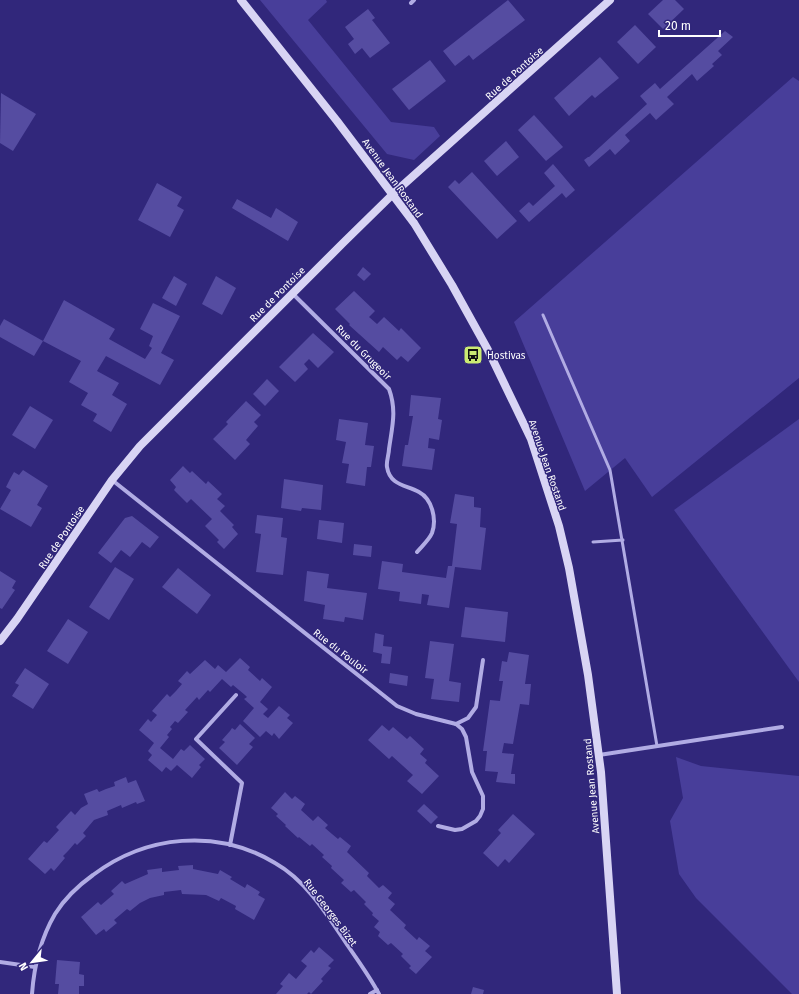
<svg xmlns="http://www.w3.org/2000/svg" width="799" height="994" font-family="'Fira Sans',sans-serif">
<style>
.green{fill:#483e9a}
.building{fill:#554ca1}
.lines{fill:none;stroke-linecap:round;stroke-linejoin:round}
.lane{stroke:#b1ace4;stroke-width:3}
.street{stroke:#b1ace4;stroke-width:4}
.secondary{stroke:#d8d4f4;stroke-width:8}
.labels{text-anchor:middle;stroke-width:3;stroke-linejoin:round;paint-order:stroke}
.street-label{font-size:10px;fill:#fff;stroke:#31277b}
.poi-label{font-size:10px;fill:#fff;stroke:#31277b;text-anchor:start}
</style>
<rect width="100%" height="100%" fill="#31277b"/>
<!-- green -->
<g class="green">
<polygon points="260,0 326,0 327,2 308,20 391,122 434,127 440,136 414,160 387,154"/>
<polygon points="793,77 799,81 799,378 652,497 625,458 585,491 514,322"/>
<polygon points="799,419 799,682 674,510"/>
<polygon points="676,757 701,766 799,776 799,994 792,994 696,898 679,874 670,821 683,798"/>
</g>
<!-- building -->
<g class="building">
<polygon points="508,0 525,20 473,60 469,55 455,66 443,51"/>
<polygon points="663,0 675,0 684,9 663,29 648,14"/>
<polygon points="368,9 375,18 372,20 390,43 370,58 362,48 355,54 348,44 354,39 345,27"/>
<polygon points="635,25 656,47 638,64 617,42"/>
<polygon points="725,31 733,37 718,51 722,55 712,64 714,66 697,81 692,74 667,97 674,104 656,120 650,113 625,135 630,141 615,155 610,149 589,167 584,160 588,157 589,157 647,104 640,96 655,83 660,89"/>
<polygon points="600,57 619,78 595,98 592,95 569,116 554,98"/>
<polygon points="430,60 446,81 409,110 392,89"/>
<polygon points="1,93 36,114 13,151 0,143"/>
<polygon points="534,115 563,147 546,161 518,130"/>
<polygon points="506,141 519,157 497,176 484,161"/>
<polygon points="553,164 575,190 566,198 562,193 529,222 519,211 529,202 533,206 555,186 544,173"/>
<polygon points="472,172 517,221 497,239 448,187 455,180 459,184"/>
<polygon points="157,183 182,197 177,206 184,210 170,237 138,220"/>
<polygon points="237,199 271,218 276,208 298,222 288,241 232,208"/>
<polygon points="363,267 371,274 364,281 357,275"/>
<polygon points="174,276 187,284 176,306 162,298"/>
<polygon points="216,276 236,288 222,315 202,304"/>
<polygon points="354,291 375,311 369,317 377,324 384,317 399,331 401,328 421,348 408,362 401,356 397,360 383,347 379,352 349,325 350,324 335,309"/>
<polygon points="64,300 115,329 109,339 145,359 152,348 149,346 153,336 140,329 153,303 180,316 161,353 174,360 160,385 106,356 97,371 119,383 112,395 127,404 111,432 93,421 97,414 81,405 88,393 69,382 81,361 43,341"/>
<polygon points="4,319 43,341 34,356 0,337 0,326"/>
<polygon points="313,333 334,352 318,368 309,359 304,364 308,369 295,382 279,367"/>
<polygon points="267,379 279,391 265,406 253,394"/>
<polygon points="411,395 441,398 438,419 442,420 439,440 429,438 428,448 435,449 432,470 402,466 405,445 408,445 413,416 409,416"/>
<polygon points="246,401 261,415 254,422 258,426 246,440 250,444 235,460 213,439 228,424 226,422"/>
<polygon points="30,406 53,420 35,449 12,435"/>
<polygon points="339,419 368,423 365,445 374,446 371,467 367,467 365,486 346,483 349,464 342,463 346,442 336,440"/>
<polygon points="183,466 190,473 192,471 206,484 208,481 222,494 217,499 225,506 220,511 234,525 232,527 238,534 224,549 217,542 219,540 205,526 212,519 191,499 187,503 174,490 176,487 170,480"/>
<polygon points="23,470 48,486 37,505 42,508 31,527 0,509 11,490 6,487 10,479 14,472 19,475"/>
<polygon points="284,479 323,485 321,510 302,508 301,511 281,508"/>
<polygon points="455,494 474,497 474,507 481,508 480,527 486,528 481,570 455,567 449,608 427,605 429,595 422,594 421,604 399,601 400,592 378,589 382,561 403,564 402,572 446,578 448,566 452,566 457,524 450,523"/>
<polygon points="257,515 283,518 281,537 287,538 283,575 256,572 261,534 255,533"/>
<polygon points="132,516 159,537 150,548 142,542 130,557 121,550 111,563 98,553 125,518"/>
<polygon points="319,520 344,523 342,543 317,539"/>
<polygon points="354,544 372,546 371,557 353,555"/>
<polygon points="115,567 134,579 109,620 89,607"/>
<polygon points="178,568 211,595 197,614 162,587"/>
<polygon points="0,571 16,581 12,588 15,590 2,609 0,608"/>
<polygon points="307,571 329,574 327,588 367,593 363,620 345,617 344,622 323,619 325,605 304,601"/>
<polygon points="465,607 508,612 505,642 461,637"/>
<polygon points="68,619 88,632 68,664 47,651"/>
<polygon points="375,633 384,635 383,646 392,647 390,664 381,663 382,654 373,652"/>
<polygon points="430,641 454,644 449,681 461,683 459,702 431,699 434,679 425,678"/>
<polygon points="509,652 529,655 525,684 531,684 529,705 520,704 513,744 504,743 502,753 514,754 511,774 515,774 515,784 496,782 498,772 485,771 487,751 483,751 490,700 500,701 503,681 499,681 502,661 507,662"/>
<polygon points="240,658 250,667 248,670 260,681 262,678 272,687 260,702 268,709 263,714 268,718 279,706 290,715 287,718 293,723 279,739 274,733 272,736 266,731 260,737 243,721 254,708 244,699 247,697 245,695 233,685 231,687 222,679 210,692 208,690 199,700 197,697 185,710 188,712 178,723 175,721 170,727 172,729 167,735 169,737 160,748 173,759 181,749 184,751 190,745 205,759 199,765 201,767 192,778 177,765 171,771 166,767 162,772 148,760 152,755 148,751 154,743 139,730 148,719 151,722 157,715 152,711 167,694 170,697 176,691 182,684 178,681 187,671 190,674 205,660 215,669 218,665 226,672"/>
<polygon points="25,668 49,684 33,709 12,696 19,685 15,683"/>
<polygon points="390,673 408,676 407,686 389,683"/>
<polygon points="240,724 255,738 249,744 253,747 237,765 219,748 225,742 222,740 230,731 232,728 235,730"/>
<polygon points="382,725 389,731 393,727 407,739 410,736 424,749 420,754 427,760 425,763 439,776 422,794 407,781 413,775 392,756 389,759 368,740"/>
<polygon points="126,777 128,783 136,780 145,801 137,804 136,802 122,808 121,805 107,811 108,815 94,820 83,833 86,836 77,845 75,843 68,851 63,856 65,858 54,871 51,868 45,874 28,859 44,841 47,843 59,830 56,827 71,811 75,815 81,808 88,804 84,794 97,789 99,792 106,789 115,786 114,782"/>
<polygon points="285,792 292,799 295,796 305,804 301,810 313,821 318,816 328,825 325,828 332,834 338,839 340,837 351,846 347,852 369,873 367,876 379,888 383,885 392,893 388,898 395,904 390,910 406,925 404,928 417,940 419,937 430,946 425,951 432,957 416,974 409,968 411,966 401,956 403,954 391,943 388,945 378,936 380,932 374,927 379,921 372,915 373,913 364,904 366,902 354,890 351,892 341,883 344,880 331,868 332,866 322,857 324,855 312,844 310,846 299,837 298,838 285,826 286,825 276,816 278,814 271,808"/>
<polygon points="424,804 438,817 431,824 417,811"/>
<polygon points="513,814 535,834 509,863 505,859 498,867 483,853 501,833 498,830"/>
<polygon points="193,865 193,869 218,874 220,870 232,877 230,879 245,888 247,884 260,892 258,895 265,899 254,920 235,909 236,906 221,898 219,901 206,895 182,894 181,890 164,892 164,895 150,898 140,903 130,911 127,909 114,920 117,923 106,932 104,929 96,935 81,917 98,902 101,905 114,894 111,891 122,881 125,884 148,874 147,870 162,868 162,872 179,870 178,866"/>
<polygon points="319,947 334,960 328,966 331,968 321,979 323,981 311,994 309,992 307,994 276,994 283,986 280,984 289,973 296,979 307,966 301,961 311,950 314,953"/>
<polygon points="57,960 80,962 79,974 84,975 84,986 79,986 79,994 58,994 59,984 55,984"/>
<polygon points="473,987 484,990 483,994 471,994"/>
</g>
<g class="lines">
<!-- lane -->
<g class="lane">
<polyline points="543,315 610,470 657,746"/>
<polyline points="593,542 623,540"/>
</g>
<!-- street -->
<g class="street">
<polyline points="411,3 414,0"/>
<path d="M293,294l96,95c8,22 3,38 0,60 0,5 -3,13 -2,18 3,19 20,18 32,25 13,7 18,27 13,41 -3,7 -10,13 -15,19"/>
<polyline points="112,480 397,706 416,714 456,724 462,729 466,737 472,772 483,796 483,809 480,816 476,821 462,829 455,830 438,826"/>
<polyline points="456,724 468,718 476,707 483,660"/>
<polyline points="599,755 782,727"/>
<polyline points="230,845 242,783 196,739 236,695"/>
<polyline points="0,962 35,967"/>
<path d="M32,994c2,-28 9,-56 23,-80 10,-16 24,-29 38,-39 53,-40 124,-47 182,-12 32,18 53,53 73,83 11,16 22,31 31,48"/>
<polyline points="370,994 377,990"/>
</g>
<!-- secondary -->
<g class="secondary">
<polyline points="241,0 337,121 414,223 452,285 488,350 531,439 559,526 569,568 588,675 601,772 617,994"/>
<polyline points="0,641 17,619 112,480 140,446 343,243 393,194 610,0"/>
</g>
</g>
<!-- icons -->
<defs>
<g id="bus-square" transform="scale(1)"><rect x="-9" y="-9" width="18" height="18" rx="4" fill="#cbeb72" stroke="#31277b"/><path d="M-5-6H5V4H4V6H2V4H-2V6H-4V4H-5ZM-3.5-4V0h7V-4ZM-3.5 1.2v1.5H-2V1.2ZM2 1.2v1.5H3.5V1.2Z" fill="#111"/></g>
</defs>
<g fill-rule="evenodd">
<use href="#bus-square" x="473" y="355"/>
</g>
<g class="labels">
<!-- street labels -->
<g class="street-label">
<text transform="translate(514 73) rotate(-42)" y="4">Rue de Pontoise</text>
<text transform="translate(393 178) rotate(54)" y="4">Avenue Jean Rostand</text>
<text transform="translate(277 294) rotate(-45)" y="4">Rue de Pontoise</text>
<text transform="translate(364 352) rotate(45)" y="4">Rue du Grugeoir</text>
<text transform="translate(548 465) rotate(71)" y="4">Avenue Jean Rostand</text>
<text transform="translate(61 537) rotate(-56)" y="4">Rue de Pontoise</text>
<text transform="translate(341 651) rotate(38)" y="4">Rue du Fouloir</text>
<text transform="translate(591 786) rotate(-95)" y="4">Avenue Jean Rostand</text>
<text transform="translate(331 912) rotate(53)" y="4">Rue Georges Bizet</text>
</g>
<!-- poi labels -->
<g class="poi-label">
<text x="487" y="359">Hostivas</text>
</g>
</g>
<!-- north arrow -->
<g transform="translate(32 962) rotate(241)" stroke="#31277b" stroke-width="3" paint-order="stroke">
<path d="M0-3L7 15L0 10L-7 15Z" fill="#ffffff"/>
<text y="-6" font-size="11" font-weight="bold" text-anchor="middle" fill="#ffffff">N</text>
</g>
<!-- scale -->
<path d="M659 30v6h61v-6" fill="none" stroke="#ffffff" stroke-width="2"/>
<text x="665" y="30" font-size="12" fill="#ffffff" stroke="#31277b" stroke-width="3" paint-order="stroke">20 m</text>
</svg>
